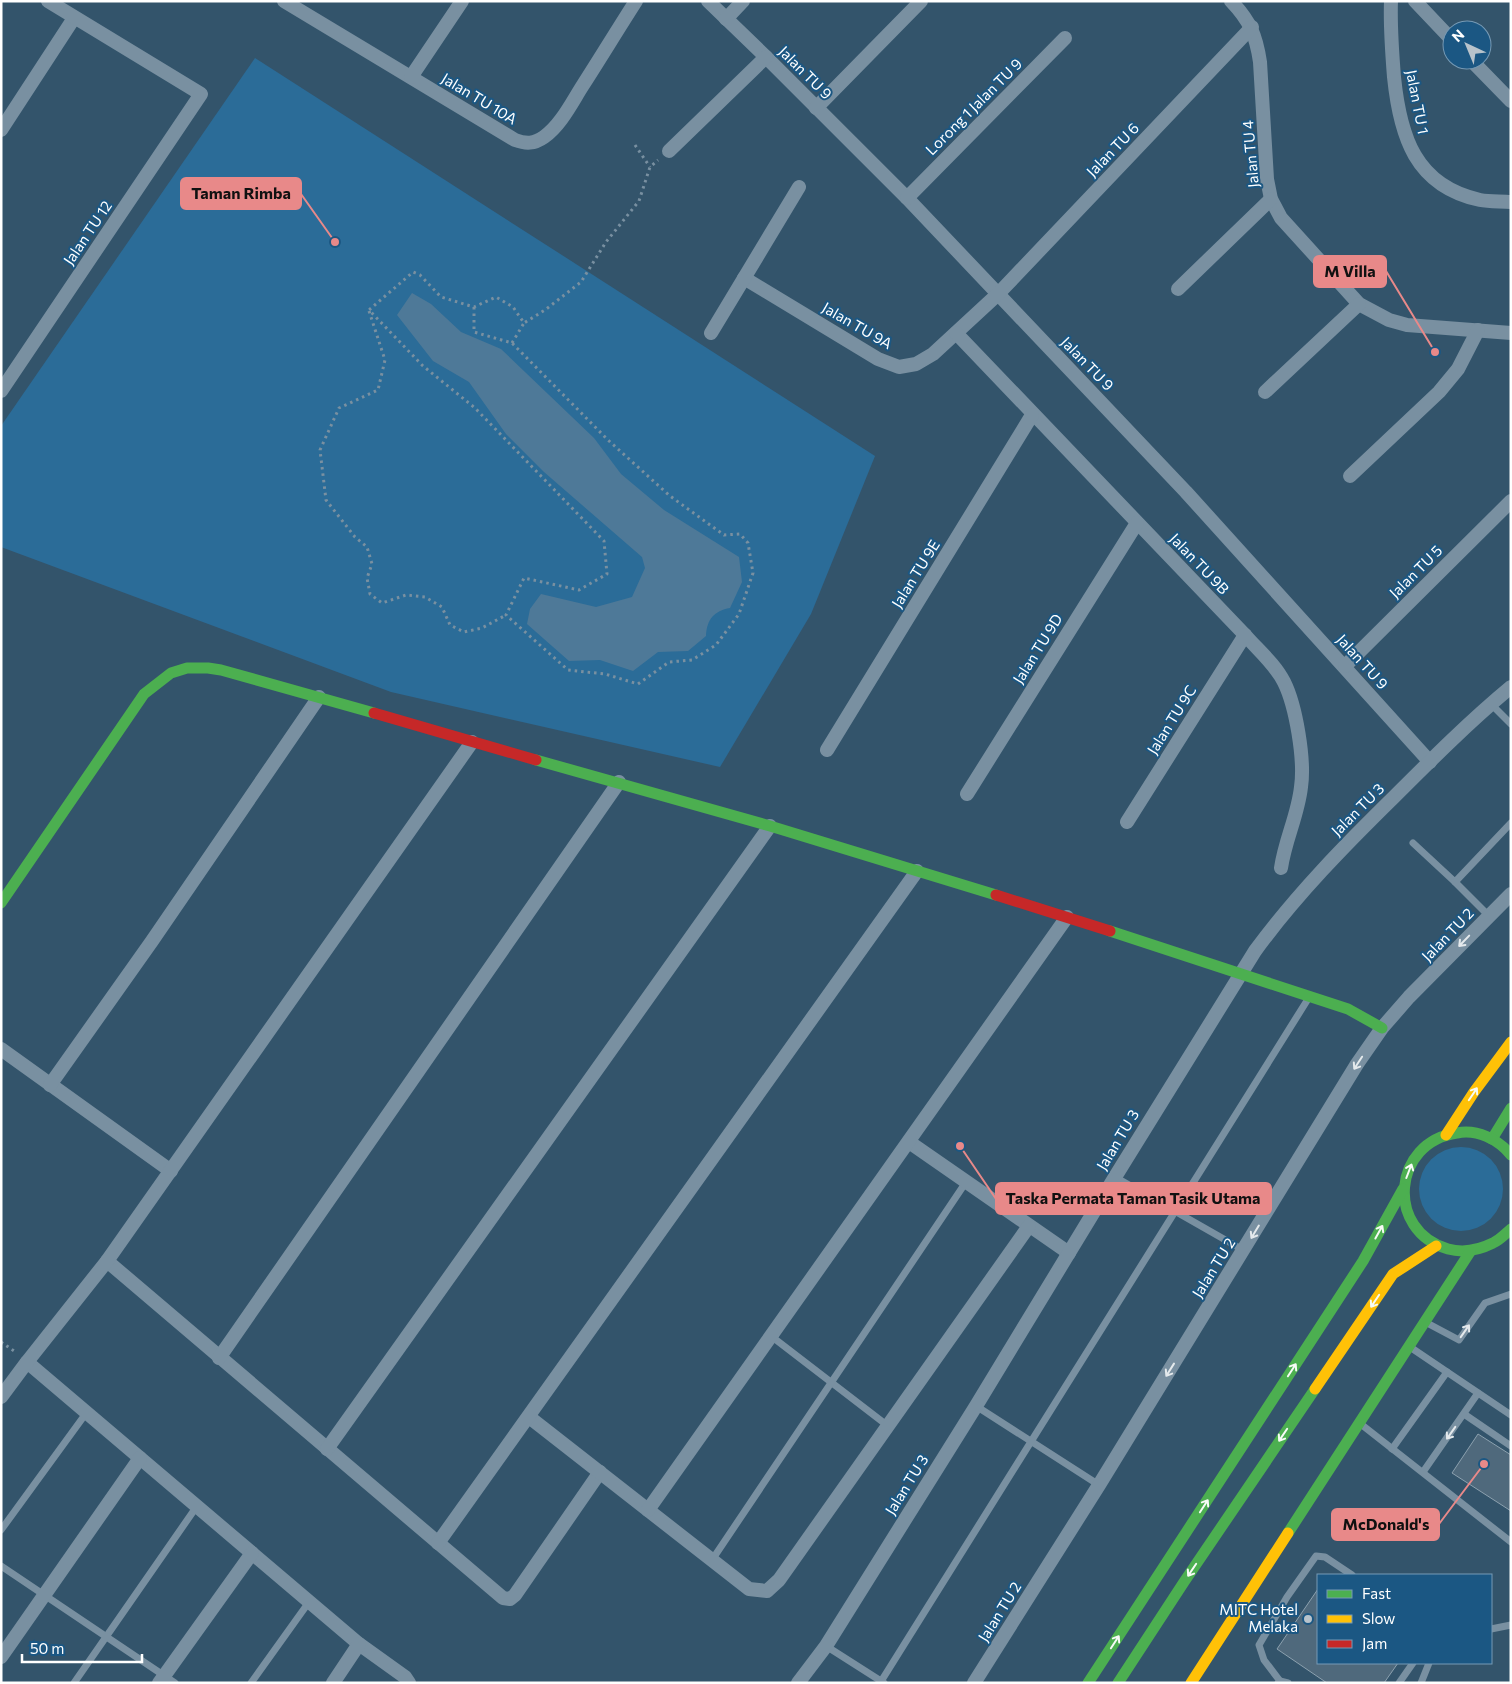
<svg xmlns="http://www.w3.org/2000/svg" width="1512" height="1684" font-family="Commissioner,sans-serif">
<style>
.green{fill:#2b6c98}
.water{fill:#4e7998}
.building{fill:#4f697c;stroke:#8ca1af}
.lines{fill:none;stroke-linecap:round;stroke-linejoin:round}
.path{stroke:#7990a1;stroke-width:3;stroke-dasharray:2.5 4;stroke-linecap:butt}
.lane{stroke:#7990a1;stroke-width:7}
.street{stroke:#7990a1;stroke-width:14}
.fast{stroke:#4caf50;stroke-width:11}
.slow{stroke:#ffc107;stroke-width:11}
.jam{stroke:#c62828;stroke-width:11}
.oneway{stroke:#e4e9ec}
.oneway2{stroke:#f6fbf6}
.poi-dot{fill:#b8c3cb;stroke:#1b5783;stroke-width:2}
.labels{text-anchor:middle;stroke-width:4;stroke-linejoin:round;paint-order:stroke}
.street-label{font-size:15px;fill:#fff;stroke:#1b5783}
.poi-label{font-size:15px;fill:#fff;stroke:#1b5783;text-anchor:end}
.leader{fill:none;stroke:#e88989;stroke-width:2}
.callout-dot{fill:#e88989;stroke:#1b5783;stroke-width:2}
.callout{fill:#e88989;stroke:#e88989;stroke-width:2}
.callout-label{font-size:16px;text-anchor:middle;font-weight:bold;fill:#111}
</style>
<rect width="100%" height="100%" fill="#33546b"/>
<!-- green -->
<g class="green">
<polygon points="255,58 875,456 811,614 720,767 391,692 1,547 1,426"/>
<circle cx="1461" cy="1189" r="42"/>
</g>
<!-- water -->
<path class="water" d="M412,293l19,11 30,28 40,17 93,89 27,36 43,36 75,47 3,25 -12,26c-16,3 -23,11 -24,28l-18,15 -30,1 -25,19 -33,-11 -31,1 -42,-37 3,-15 11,-15 55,13 36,-10 13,-29 -3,-11 -98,-85 -38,-38 -37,-52 -36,-21 -36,-46z"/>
<!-- building -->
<g class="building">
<polygon points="1478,1434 1511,1455 1511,1511 1452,1473"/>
<polygon points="1318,1589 1318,1663 1398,1663 1384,1683 1327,1683 1277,1649"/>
</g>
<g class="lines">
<!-- path -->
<g class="path">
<polyline points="635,145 650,167"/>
<polyline points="474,307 474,332 512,343 608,440 670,496 724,535 740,534 748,543 753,573 739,614 716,645 692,660 669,662 638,684 605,674 568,670 506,615 524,578 579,590 607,574 604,541 475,408 423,366 369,310 413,272 420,275 441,297 474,307 496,297 513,307 524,323 545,310 581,282 606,242 639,201 650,167 658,160"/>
<polyline points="369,311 385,360 378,390 339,408 320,450 326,500 355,537 367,547 372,564 367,578 370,594 382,603 406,595 425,597 442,607 450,625 464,632 482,628 506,615"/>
<polyline points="512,343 524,323"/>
<polyline points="1,1342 17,1353"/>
</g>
<!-- lane -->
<g class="lane">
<polyline points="1491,704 1511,724"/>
<polyline points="1413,843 1455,882 1511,823"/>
<polyline points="1455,882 1489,916"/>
<polyline points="1115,1177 1243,1250"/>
<polyline points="1427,1323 1459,1340 1485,1303 1511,1294"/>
<polyline points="771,1336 888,1426"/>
<polyline points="1410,1347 1447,1372"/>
<polyline points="976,1406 1099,1485"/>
<polyline points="1464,1414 1511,1446"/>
<polyline points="1362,1425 1511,1542"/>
<polyline points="1392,1449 1447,1372 1511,1415"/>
<polyline points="1423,1472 1478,1393"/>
<polyline points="1,1530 87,1412"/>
<polyline points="712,1560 966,1182"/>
<polyline points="1,1566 175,1683"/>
<polyline points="1491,1629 1511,1625"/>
<polyline points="826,1646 884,1683"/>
<polyline points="1280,1681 1264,1660 1259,1645 1287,1597 1316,1556 1325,1557 1352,1575"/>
<polyline points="74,1683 197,1506"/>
<polyline points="251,1683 309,1602"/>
<polyline points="880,1683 1308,999"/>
<polyline points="1278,1683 1280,1681 1288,1683"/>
<polyline points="1399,1683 1413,1663"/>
<polyline points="1421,1683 1429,1663"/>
</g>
<!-- street -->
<g class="street">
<path d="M284,1l231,139c11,4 19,4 29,-3 17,-12 28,-35 39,-52 18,-28 35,-56 53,-84"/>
<polyline points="708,1 766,57 907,198 1186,492 1430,762"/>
<path d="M1231,1c19,20 25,34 29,61l7,117 4,20 10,19 78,86 30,16 18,5 104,8"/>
<path d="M1391,1c-1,26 1,51 3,76 6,59 21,109 86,123 10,2 21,1 31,2"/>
<polyline points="1415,1 1452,40"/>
<polyline points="726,19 743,1"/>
<polyline points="1471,60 1511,101"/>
<polyline points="411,77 462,1"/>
<polyline points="816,108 921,1"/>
<polyline points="1,130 74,18"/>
<polyline points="669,151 766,57"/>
<polyline points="907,198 1065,38"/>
<polyline points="744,278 878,359 899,367 916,364 933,354 998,294 1252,27"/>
<polyline points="1178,289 1271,199"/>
<polyline points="711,333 799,187"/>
<path d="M956,333l289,302c13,15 30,29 39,47 12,24 21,78 17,105 -3,28 -16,53 -20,81"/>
<polyline points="1,391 201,94 48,1"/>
<polyline points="1265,392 1359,304"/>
<polyline points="1350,476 1439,392 1458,369 1478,330"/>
<polyline points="1345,666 1511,501"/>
<polyline points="827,750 1032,415"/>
<polyline points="967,794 1137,523"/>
<polyline points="1127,822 1245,635"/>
<polyline points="1,1049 171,1171"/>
<polyline points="50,1085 152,941 319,697"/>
<polyline points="909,1142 1069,1253"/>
<polyline points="107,1261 503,1598 510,1599 515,1595 600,1472"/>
<polyline points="219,1358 619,782"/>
<polyline points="27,1362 359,1644 405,1677 409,1683"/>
<polyline points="1,1397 27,1362 107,1261 472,742"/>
<polyline points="529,1417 749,1589 767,1591 779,1580 1029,1226"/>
<polyline points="327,1449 770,826"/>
<polyline points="648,1510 1067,917"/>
<polyline points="438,1543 917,871"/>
<polyline points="1,1657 140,1458"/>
<polyline points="159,1683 252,1553"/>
<polyline points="333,1683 359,1644"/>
<path d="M798,1683l28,-37 150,-240 139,-229 140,-226c41,-56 90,-106 140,-155 37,-37 75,-75 116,-109"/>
<polyline points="974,1683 1099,1485 1357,1064 1382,1028 1409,997 1511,894"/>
</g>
<!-- fast -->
<g class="fast">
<polyline points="536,760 770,826 996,895"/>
<polyline points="1,903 144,694 171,673 187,668 208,668 221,670 374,713"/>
<polyline points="1110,931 1348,1009 1382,1028"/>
<polyline points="1492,1139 1511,1108"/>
<path d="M1511,1155c-13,-16 -34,-26 -54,-22 -65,9 -72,98 -9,116 15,4 31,1 45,-6 7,-3 12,-9 18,-14"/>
<polyline points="1288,1533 1470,1252"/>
<polyline points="1088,1683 1363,1261 1403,1189"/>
<polyline points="1118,1683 1184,1582 1315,1389"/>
</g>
<!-- slow -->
<g class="slow">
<polyline points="1446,1135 1474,1092 1511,1042"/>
<polyline points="1315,1389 1393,1274 1436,1246"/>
<polyline points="1191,1683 1288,1533"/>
</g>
<!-- jam -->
<g class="jam">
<polyline points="374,713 536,760"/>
<polyline points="996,895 1110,931"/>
</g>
</g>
<!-- one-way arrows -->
<defs><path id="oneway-shaft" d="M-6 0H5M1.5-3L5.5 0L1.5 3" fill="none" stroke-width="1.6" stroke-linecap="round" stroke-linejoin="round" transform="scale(1.25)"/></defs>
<g class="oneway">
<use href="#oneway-shaft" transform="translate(1464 941) rotate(134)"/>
<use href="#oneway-shaft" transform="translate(1358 1063) rotate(123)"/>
<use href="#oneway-shaft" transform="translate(1255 1232) rotate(121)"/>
<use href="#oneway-shaft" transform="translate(1465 1331) rotate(-55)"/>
<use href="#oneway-shaft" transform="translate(1170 1370) rotate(122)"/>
<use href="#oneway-shaft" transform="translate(1451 1433) rotate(125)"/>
</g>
<g class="oneway2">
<use href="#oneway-shaft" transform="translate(1473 1094) rotate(-56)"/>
<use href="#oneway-shaft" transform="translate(1409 1171) rotate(-69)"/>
<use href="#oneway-shaft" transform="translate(1379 1232) rotate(-61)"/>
<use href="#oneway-shaft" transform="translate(1375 1301) rotate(124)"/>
<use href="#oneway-shaft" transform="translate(1292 1370) rotate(-57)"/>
<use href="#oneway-shaft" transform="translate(1283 1435) rotate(124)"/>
<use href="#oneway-shaft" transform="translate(1204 1506) rotate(-57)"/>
<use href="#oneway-shaft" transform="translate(1192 1570) rotate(124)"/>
<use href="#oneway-shaft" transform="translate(1115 1642) rotate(-57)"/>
</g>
<!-- markers -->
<circle class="poi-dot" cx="1308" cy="1619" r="5"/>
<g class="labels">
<!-- street labels -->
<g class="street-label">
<text transform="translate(805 73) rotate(45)" y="5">Jalan TU 9</text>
<text transform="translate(479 99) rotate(31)" y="5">Jalan TU 10A</text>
<text transform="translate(1417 102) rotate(79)" y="5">Jalan TU 1</text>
<text transform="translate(974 107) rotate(-45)" y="5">Lorong 1 Jalan TU 9</text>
<text transform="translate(1113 150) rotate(-46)" y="5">Jalan TU 6</text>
<text transform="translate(1251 154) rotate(-95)" y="5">Jalan TU 4</text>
<text transform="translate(88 233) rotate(-56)" y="5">Jalan TU 12</text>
<text transform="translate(857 326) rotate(30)" y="5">Jalan TU 9A</text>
<text transform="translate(1087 364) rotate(46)" y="5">Jalan TU 9</text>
<text transform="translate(1199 564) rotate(46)" y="5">Jalan TU 9B</text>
<text transform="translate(1416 572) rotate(-45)" y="5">Jalan TU 5</text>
<text transform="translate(916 574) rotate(-58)" y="5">Jalan TU 9E</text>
<text transform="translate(1038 649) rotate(-58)" y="5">Jalan TU 9D</text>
<text transform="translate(1362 662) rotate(48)" y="5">Jalan TU 9</text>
<text transform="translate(1172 720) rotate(-58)" y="5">Jalan TU 9C</text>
<text transform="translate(1358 810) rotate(-45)" y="5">Jalan TU 3</text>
<text transform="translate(1448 935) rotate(-46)" y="5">Jalan TU 2</text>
<text transform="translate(1118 1140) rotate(-59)" y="5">Jalan TU 3</text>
<text transform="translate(1214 1268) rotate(-58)" y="5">Jalan TU 2</text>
<text transform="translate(907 1485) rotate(-58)" y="5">Jalan TU 3</text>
<text transform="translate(1000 1612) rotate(-58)" y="5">Jalan TU 2</text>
</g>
<!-- poi labels -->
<g class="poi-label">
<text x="1298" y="1615">MITC Hotel<tspan x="1298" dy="17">Melaka</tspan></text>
</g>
</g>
<!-- callouts -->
<path class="leader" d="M335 242L301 194M1435 352L1386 271M960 1146L996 1199M1484 1464L1439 1524"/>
<g class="callout-dot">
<circle cx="335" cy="242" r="5"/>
<circle cx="1435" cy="352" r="5"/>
<circle cx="960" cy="1146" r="5"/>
<circle cx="1484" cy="1464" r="5"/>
</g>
<g class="callout">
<rect x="181" y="178" width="120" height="31" rx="5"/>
<rect x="1314" y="256" width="72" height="31" rx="5"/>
<rect x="996" y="1183" width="275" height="31" rx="5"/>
<rect x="1332" y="1509" width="107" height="31" rx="5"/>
</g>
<g class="callout-label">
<text x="241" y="199">Taman Rimba</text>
<text x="1350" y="277">M Villa</text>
<text x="1133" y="1204">Taska Permata Taman Tasik Utama</text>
<text x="1386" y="1530">McDonald's</text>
</g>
<!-- border -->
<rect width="1512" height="1684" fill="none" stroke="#ffffff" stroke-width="5"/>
<!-- legend -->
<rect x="1317" y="1574" width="175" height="90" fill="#1b5783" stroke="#769ab5"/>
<rect x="1327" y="1590" width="25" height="8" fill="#4caf50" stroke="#769ab5"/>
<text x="1362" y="1599" font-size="15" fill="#ffffff">Fast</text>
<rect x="1327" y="1615" width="25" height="8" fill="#ffc107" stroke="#769ab5"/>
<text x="1362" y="1624" font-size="15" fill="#ffffff">Slow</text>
<rect x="1327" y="1640" width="25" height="8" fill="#c62828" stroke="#769ab5"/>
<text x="1362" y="1649" font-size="15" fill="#ffffff">Jam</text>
<!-- north arrow -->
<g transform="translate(1467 45) rotate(316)"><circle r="24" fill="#1b5783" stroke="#769ab5"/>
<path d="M0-4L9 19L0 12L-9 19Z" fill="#b8c3cb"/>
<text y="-8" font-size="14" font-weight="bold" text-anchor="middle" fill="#ffffff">N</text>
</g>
<!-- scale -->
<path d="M22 1654v8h120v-8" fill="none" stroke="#ffffff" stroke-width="2.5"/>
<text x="30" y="1654" font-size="15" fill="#ffffff" stroke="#1b5783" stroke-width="4" paint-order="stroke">50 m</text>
</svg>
